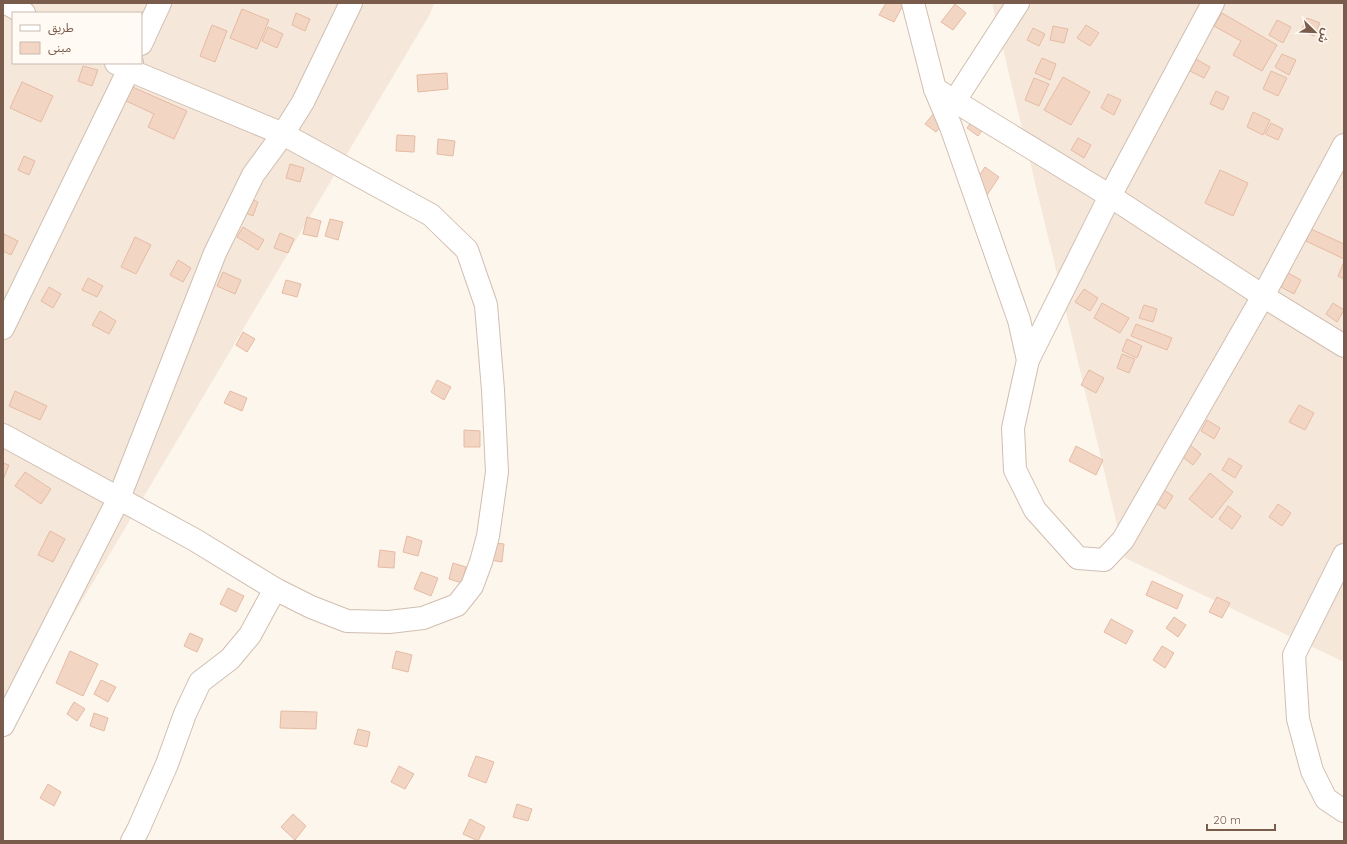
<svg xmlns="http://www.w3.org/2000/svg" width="1347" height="844" font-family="Quicksand,'Noto Sans Arabic',sans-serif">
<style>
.residential{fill:#f5e8da;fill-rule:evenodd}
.building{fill:#f3d5c3;stroke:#e6bba3}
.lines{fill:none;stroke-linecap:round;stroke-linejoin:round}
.street-casing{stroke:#d1beb0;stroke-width:24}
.street{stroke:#fff;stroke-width:22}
</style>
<rect width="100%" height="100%" fill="#fdf6ec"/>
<!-- residential -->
<g class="residential">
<path d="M3,3h431l-4,11 -427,720zM13,13h128v50h-128z"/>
<polygon points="992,3 1344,3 1344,662 1125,558"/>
</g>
<!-- building -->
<g class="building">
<polygon points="886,3 904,3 894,22 879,15"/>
<polygon points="955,4 966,13 953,30 941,22"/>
<polygon points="242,9 269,20 257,49 230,38"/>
<polygon points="296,13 310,19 305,31 292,25"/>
<polygon points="1222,13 1277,45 1262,71 1233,55 1241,41 1214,26"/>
<polygon points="1307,18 1320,23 1314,36 1301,31"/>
<polygon points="1277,20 1291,27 1283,43 1269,35"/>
<polygon points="212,25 227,31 215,62 200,56"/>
<polygon points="1086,25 1099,33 1090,46 1077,38"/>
<polygon points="1053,26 1068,29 1064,43 1050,40"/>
<polygon points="268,27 283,34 277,48 262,41"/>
<polygon points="1033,28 1045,34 1039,46 1027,40"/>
<polygon points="1282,54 1296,60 1289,75 1275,67"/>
<polygon points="1042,58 1056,64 1050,80 1035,73"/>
<polygon points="1196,59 1210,67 1204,78 1190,71"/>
<polygon points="83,66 98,70 92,86 78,81"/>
<polygon points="1271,71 1287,78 1278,96 1263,89"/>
<polygon points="447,73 448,89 418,92 417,75"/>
<polygon points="1063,77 1090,92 1071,125 1044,110"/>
<polygon points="1034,78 1049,84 1039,106 1025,100"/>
<polygon points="22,82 53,96 41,122 10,108"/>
<polygon points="128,85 187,111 174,139 148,127 154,114 122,99"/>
<polygon points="1216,91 1229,97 1223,110 1210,104"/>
<polygon points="1108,94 1121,100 1114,115 1101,108"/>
<polygon points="1253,112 1270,120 1263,135 1247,127"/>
<polygon points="934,113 945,121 936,132 925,124"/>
<polygon points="975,117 986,125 978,136 967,128"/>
<polygon points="1271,123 1283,129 1278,140 1265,134"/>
<polygon points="397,135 415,136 414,152 396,151"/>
<polygon points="1078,138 1091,145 1084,158 1071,150"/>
<polygon points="438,139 455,141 453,156 437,154"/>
<polygon points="24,156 35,161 29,175 18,170"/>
<polygon points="290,164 304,168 300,182 286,178"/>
<polygon points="985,167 999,177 979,207 965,198"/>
<polygon points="1220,170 1248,183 1233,216 1205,203"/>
<polygon points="247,197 258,202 253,216 241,211"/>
<polygon points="307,217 321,221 317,237 303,234"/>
<polygon points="330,219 343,222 338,240 325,236"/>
<polygon points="243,227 264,240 258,250 237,237"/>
<polygon points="1311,229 1344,244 1344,259 1306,241"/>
<polygon points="280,233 294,239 288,253 274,248"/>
<polygon points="4,234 18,241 11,255 3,251"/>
<polygon points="135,237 151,245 136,274 121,267"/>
<polygon points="178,260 191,268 183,282 170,275"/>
<polygon points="1344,262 1344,279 1338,276"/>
<polygon points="223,272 241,280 235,294 217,286"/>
<polygon points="1288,273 1301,280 1294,294 1281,287"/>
<polygon points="88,278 103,286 97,297 82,290"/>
<polygon points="286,280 301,284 297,297 282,293"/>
<polygon points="49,287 61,294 53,308 41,301"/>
<polygon points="1084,289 1098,298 1090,311 1075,302"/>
<polygon points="1102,303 1129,318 1120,333 1094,318"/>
<polygon points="1333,303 1344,310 1337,322 1326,314"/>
<polygon points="1144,305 1157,309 1153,322 1139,318"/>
<polygon points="100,311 116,321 109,334 92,325"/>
<polygon points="1136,324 1172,338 1167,350 1131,336"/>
<polygon points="243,332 255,339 247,352 236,345"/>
<polygon points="1127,339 1142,346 1137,358 1122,351"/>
<polygon points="1122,354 1135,359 1129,373 1117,368"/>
<polygon points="1089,370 1104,378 1096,393 1081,385"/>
<polygon points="437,380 451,387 444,400 431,392"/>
<polygon points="15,391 47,406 40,420 9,406"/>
<polygon points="230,391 247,398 242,411 224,403"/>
<polygon points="1299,405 1314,413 1305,430 1289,422"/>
<polygon points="1207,420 1220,428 1214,439 1201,431"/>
<polygon points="464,430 480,431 480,447 464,447"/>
<polygon points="1189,444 1201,454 1193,465 1180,455"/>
<polygon points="1076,446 1103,460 1096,475 1069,461"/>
<polygon points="1229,458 1242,466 1235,478 1222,470"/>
<polygon points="3,463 9,465 3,480"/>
<polygon points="25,472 51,489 41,504 15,486"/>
<polygon points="1210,473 1233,492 1212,518 1189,499"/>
<polygon points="1158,486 1173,496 1165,509 1150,499"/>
<polygon points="1278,504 1291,513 1282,526 1269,517"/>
<polygon points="1228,506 1241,516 1232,529 1219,519"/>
<polygon points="50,531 65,539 53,562 38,555"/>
<polygon points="407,536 422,541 418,556 403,552"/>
<polygon points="487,542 504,544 502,562 484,559"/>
<polygon points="380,550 395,552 394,568 378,567"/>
<polygon points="453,563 466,567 462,583 449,579"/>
<polygon points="421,572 438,578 431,596 414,589"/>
<polygon points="1152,581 1183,595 1177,609 1146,595"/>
<polygon points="228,588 244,596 236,612 220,604"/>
<polygon points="1217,597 1230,603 1222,618 1209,612"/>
<polygon points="1174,617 1186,625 1178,637 1166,628"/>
<polygon points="1111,619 1133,631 1126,644 1104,632"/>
<polygon points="190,633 203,639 197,652 184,646"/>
<polygon points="1162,646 1174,653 1165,668 1153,660"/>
<polygon points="70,651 98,664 83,696 56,683"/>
<polygon points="396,651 412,655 408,672 392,668"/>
<polygon points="101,680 116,687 108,702 94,694"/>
<polygon points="74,702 85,709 77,721 67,714"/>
<polygon points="281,711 317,712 316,729 280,728"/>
<polygon points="94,713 108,718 104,731 90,726"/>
<polygon points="358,729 370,732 367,747 354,744"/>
<polygon points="476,756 494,762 486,783 468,776"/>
<polygon points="399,766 414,774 405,789 391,782"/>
<polygon points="48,784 61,792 54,806 40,798"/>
<polygon points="517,804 532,809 528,821 513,817"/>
<polygon points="293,814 306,826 295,840 281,827"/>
<polygon points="470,819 485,827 478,841 463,834"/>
</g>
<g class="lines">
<!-- street casing -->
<g class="street-casing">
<g id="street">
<polyline points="6,3 24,13"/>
<polyline points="913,3 935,89 951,127 1019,320 1028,360 1013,428 1015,470 1035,510 1078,558 1104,560 1123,540 1263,296 1344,145"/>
<polyline points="141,44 160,3"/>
<polyline points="935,89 1110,196 1263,296 1344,346"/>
<polyline points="954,102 1018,3"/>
<polyline points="3,328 132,63"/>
<polyline points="1028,360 1110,196 1213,3"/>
<polyline points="3,435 195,540 275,589 311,607 347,621 389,622 423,618 457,605 472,586 481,562 488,536 497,472 493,390 486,305 467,250 431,215 283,134 303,102 351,3"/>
<polyline points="1344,555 1294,655 1298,719 1312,771 1326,799 1344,811"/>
<polyline points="3,725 119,498 215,253 253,175 283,134 129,70 116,63"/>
<polyline points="132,841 138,830 167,764 185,714 200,682 230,659 250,635 275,589"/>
</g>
</g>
<!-- street -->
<use href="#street" class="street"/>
</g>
<!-- border -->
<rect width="1347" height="844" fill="none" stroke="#7a5c4d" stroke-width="8"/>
<!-- legend -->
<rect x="12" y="12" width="130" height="52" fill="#fffaf3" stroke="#cabbb1"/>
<rect x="20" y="25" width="20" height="6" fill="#ffffff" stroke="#cabbb1"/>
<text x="48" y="32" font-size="12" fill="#7a5c4d">طريق</text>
<rect x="20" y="42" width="20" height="12" fill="#f3d5c3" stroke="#cabbb1"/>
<text x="48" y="52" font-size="12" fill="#7a5c4d">مبنى</text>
<!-- north arrow -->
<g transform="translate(1315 32) rotate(113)" stroke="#fffaf3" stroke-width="3" paint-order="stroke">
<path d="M0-3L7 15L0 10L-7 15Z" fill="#7a5c4d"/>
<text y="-6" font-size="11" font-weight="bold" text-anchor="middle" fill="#7a5c4d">ش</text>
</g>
<!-- scale -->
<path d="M1207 824v6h68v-6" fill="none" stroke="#7a5c4d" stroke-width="2"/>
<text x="1213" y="824" font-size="12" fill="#7a5c4d" stroke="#fffaf3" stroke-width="3" paint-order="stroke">20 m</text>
</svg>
